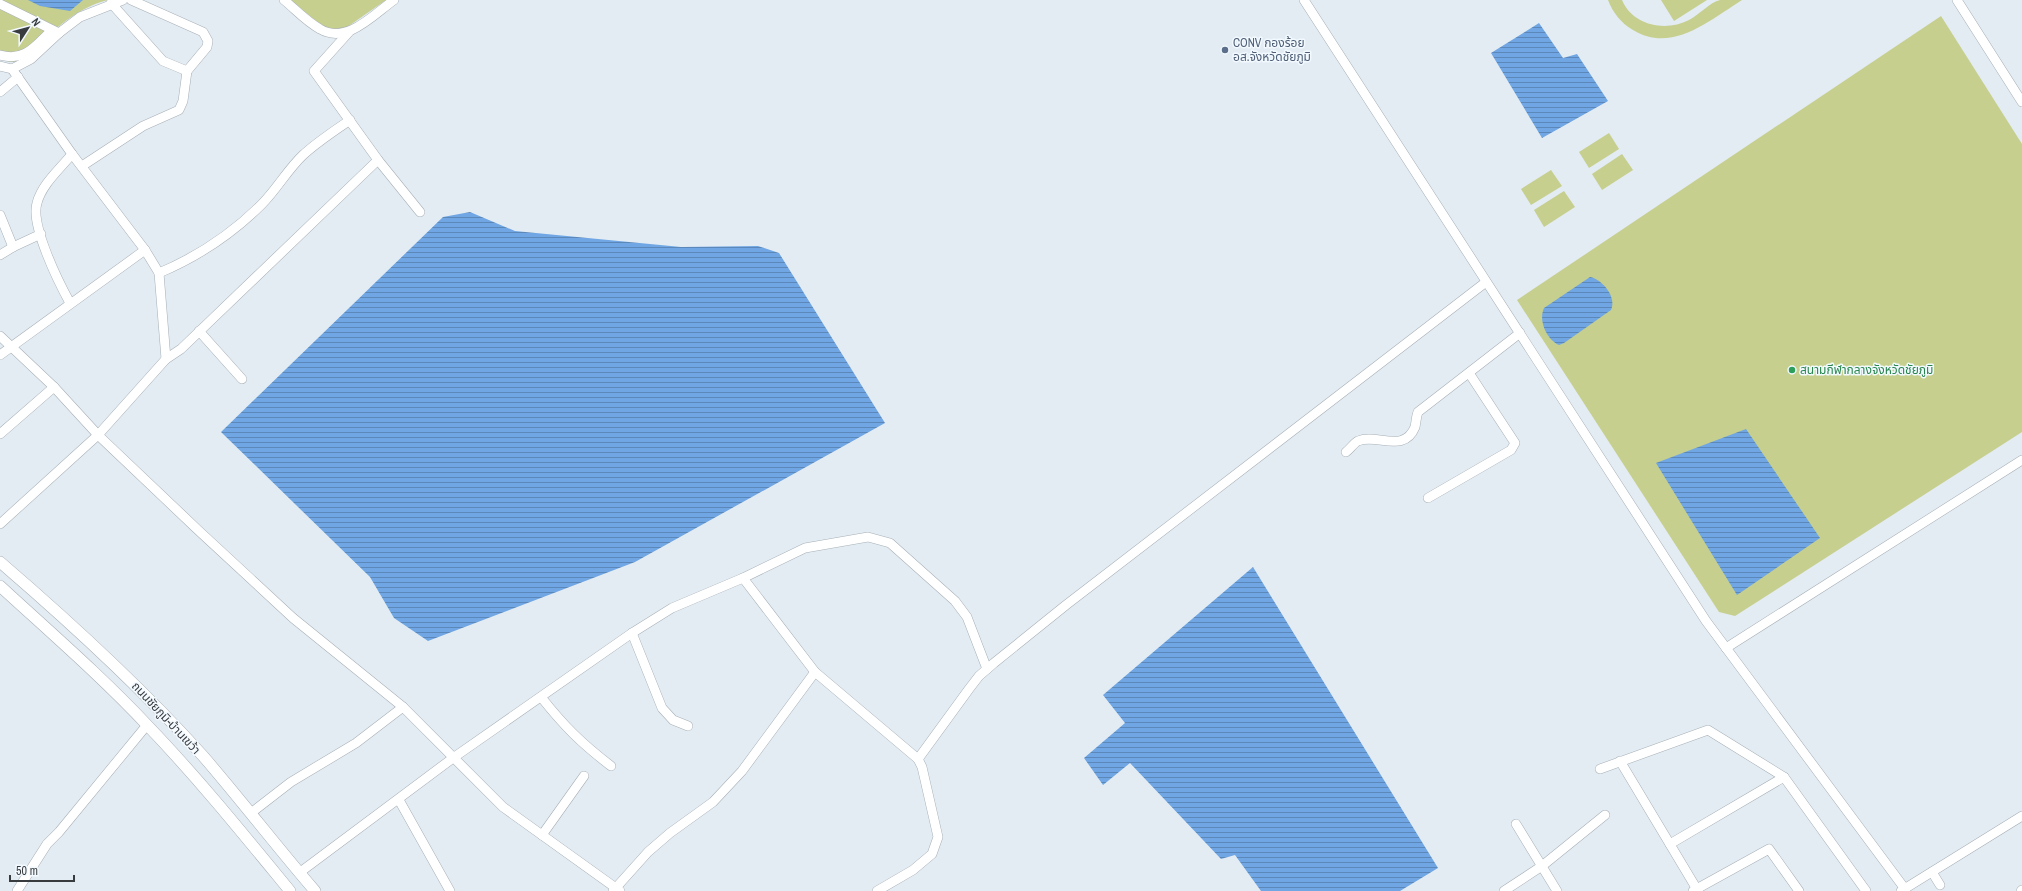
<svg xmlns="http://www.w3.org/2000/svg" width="2022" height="891" font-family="'Archivo Narrow','Noto Sans Thai',sans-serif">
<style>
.park{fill:#c6cf8e}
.water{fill:url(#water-rules)}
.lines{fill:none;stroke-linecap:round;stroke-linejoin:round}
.minor-casing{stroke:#a7b0b7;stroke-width:10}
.major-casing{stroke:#a7b0b7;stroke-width:12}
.minor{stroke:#fff;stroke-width:9}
.major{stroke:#fff;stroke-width:11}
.service-dot{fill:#5c6f8a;stroke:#f2f9ff;stroke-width:1.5}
.leisure-dot{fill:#2e9e5b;stroke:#f2f9ff;stroke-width:1.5}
.labels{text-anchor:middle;stroke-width:3;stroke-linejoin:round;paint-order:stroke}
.service-label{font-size:12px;fill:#4e5e75;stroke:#f2f9ff;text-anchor:start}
.leisure-label{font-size:12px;fill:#27864d;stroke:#f2f9ff;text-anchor:start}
.street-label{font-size:12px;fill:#393c3f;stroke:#f2f9ff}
</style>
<defs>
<pattern id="water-rules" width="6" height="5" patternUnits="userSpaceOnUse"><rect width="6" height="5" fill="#6fa6e3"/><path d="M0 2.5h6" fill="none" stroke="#5c88b9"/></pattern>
</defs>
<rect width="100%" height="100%" fill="#e3ecf3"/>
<!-- park -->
<g class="park">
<path d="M0,0h108c-35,8 -62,38 -89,61l-8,1 -11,-3z"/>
<polygon points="290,0 386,0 340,32 326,29"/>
<path d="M1608,0h14c11,26 44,32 67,20 10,-5 21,-18 31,-20 7,0 16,0 22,0 -32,20 -70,54 -109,30 -12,-7 -20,-17 -25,-30z"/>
<polygon points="1661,0 1707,0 1674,21"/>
<polygon points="1941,16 2022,144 2022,432 1735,616 1719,612 1517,300"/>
<polygon points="1609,133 1619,149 1589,168 1579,152"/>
<polygon points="1622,154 1633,170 1602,190 1592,174"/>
<polygon points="1551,170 1562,186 1531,205 1521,189"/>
<polygon points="1564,191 1575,207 1544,227 1534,210"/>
</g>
<!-- water -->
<g class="water">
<polygon points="28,0 83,0 70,11 40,6"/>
<polygon points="1539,23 1563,58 1577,54 1608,101 1542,138 1491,53"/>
<polygon points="470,212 515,231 681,247 758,246 779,253 885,423 635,562 428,641 394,618 370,577 221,432 443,217"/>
<path d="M1590,277c12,2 27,20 21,33l-47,33 -5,2c-12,-5 -21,-24 -15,-37z"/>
<polygon points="1746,429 1820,538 1737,595 1656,463"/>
<polygon points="1253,567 1438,868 1400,891 1261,891 1235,855 1221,859 1130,763 1103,785 1084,758 1125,723 1103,695"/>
</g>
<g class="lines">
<!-- minor casing -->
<g class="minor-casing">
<g id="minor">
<path d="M284,0c11,9 23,22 36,29 27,16 54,-15 74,-29"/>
<polyline points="1304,0 1706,621 1905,889"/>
<polyline points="1957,0 2022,102"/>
<polyline points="111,3 163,61 187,71"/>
<polyline points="0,4 59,33"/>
<polyline points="349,32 314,71 378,160 420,212"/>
<path d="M0,55c25,7 35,-9 52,-25"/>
<polyline points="0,66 12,69 31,59 59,33 80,17 123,0"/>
<polyline points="12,69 72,154 145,250 159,273 166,359"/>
<polyline points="0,92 18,77"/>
<polyline points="82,166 143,126 179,110 183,101 187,71 207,47 208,41 203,32 131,0"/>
<polyline points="0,215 13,247"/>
<polyline points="0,255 13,247 41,234"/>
<path d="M159,273c38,-16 74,-40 103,-69 15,-15 26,-35 41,-49 14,-13 31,-24 47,-35"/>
<path d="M70,303c-11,-20 -40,-78 -33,-100 5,-19 23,-34 35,-49"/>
<polyline points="199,331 242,379"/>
<polyline points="0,336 54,387 98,435 198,530 293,618 403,707 503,807 620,891"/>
<polyline points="0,355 145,250"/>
<polyline points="0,434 54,387"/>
<path d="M1346,452c4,-3 8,-9 12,-11 19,-8 46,13 57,-14 1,-4 1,-10 3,-15l102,-79"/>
<polyline points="1428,498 1511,450 1515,443 1469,373"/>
<polyline points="0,524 98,435 166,359 181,349 378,160"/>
<polyline points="743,578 815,672 918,759 922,767 938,837 932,854 913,870 877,891"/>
<polyline points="632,633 662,708 673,720 688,726"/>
<polyline points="1726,648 2022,460"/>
<path d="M541,697c23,29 40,46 70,69"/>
<polyline points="918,759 969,689 979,676 994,663 1066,605 1486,282"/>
<polyline points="1620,761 1698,891"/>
<polyline points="1600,769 1708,730 1784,777 1866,891"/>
<polyline points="399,800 450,891"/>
<polyline points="251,813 291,782 356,743 403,707"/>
<polyline points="1516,824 1557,891"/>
<polyline points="542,835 584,776"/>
<polyline points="1670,844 1784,777"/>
<polyline points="1932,872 1940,885"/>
<polyline points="299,873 453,758 632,633 672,608 743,578 805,548 868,537 890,543 955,601 967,617 987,669"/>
<polyline points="17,891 47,844 59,832 147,725"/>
<polyline points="613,891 648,852 670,833 713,802 742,771 815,672"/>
<polyline points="1504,891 1542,866 1605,815"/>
<polyline points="1693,891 1769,849 1799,891"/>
<polyline points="1901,891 2022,816"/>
<polyline points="2021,891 2022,890"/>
</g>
</g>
<!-- major casing -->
<g class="major-casing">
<g id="major">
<path d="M0,562c71,61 140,124 203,194 38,44 74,91 112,135"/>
<path d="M0,586c50,46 101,90 148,140 50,52 96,109 142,165"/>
</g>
</g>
<!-- minor -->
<use href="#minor" class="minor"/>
<!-- major -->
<use href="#major" class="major"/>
</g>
<!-- markers -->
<circle class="service-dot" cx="1225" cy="50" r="4"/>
<circle class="leisure-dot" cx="1792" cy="370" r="4"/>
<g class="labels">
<!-- service labels -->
<g class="service-label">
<text x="1233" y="47">CONV กองร้อย<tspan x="1233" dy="14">อส.จังหวัดชัยภูมิ</tspan></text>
</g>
<!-- leisure labels -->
<g class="leisure-label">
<text x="1800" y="374">สนามกีฬากลางจังหวัดชัยภูมิ</text>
</g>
<!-- street labels -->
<g class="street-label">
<text transform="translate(166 718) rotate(47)" y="4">ถนนชัยภูมิ-บ้านเขว้า</text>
</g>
</g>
<!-- north arrow -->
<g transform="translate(28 28) rotate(54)" stroke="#f2f9ff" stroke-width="3" paint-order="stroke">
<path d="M0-3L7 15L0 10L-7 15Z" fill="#393c3f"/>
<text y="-6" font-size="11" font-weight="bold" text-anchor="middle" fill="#393c3f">N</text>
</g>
<!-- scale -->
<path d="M10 875v6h64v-6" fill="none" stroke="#393c3f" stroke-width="2"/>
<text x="16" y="875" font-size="12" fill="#393c3f" stroke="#f2f9ff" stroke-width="3" paint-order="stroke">50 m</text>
</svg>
